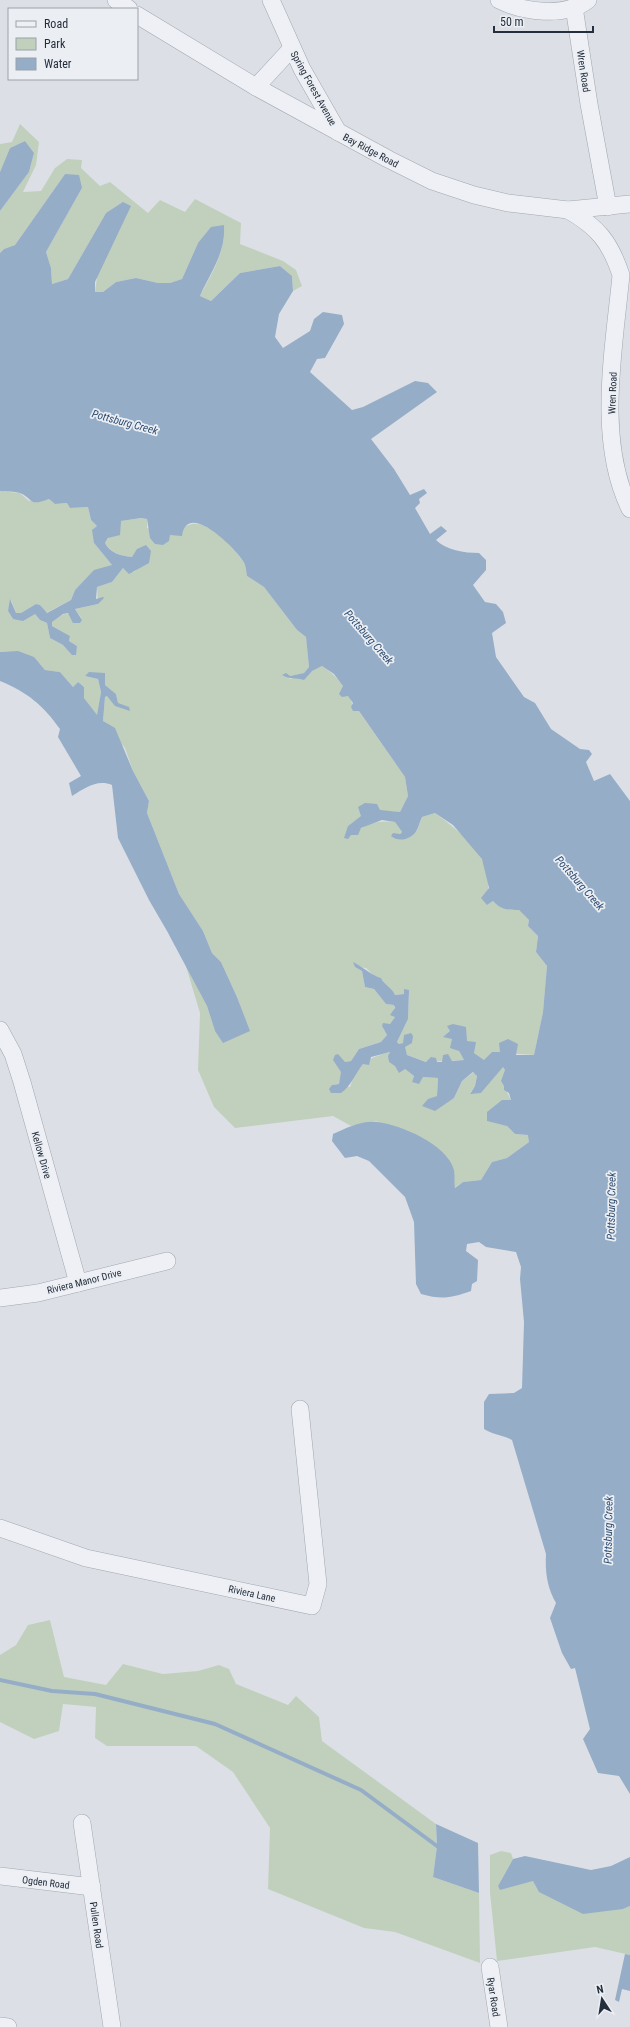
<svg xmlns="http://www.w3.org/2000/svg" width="630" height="2027" font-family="'Roboto Condensed',sans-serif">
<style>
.green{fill:#c1d0bd}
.water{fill:#95adc7}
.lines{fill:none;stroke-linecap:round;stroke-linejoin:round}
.stream{stroke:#95adc7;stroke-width:4}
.minor-casing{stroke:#a1a7b0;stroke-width:18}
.minor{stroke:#eef0f5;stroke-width:17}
.labels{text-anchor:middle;stroke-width:3.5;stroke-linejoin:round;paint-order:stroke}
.street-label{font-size:10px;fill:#252e3c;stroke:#ebeff4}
.water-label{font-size:11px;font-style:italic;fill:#2f4c70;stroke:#ebeff4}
</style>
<rect width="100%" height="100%" fill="#dce0e6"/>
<!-- green -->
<g class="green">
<path d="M20,124l19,18 -3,23 -13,27 18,-1 14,-23 12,-9 15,1 -1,8 19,18 10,-4 38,31 12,-13 25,12 10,-13 46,24 -1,21 43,17 13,9 6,16 -9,5 -1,-15 -12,-10 -40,7 -29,28 -11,-5c12,-23 26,-45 24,-71l-26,18 -16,36 -12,4h-12l-22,-5 -20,4 -13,10h-8l11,-79 -38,66 -16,5 -1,-16 -5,-16 36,-64 -17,-14 -50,71 -11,4 -4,4v-42l29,-39 5,-19 -9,-12 -15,7 -10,24v-28l12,-2z"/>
<path d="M0,491l20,2 9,8 20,-2 6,5 13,-1 2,5 18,-1 3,13 6,6 -3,17 18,22 -29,17 -8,8 -4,10 -25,13 -6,-8 -4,-1 -15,9h-5l-5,-13 -3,11 5,8 22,-5 5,6 7,3 3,15 13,7 9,9 3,1 2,-9 -8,-5 1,-5 -18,-10v-4c14,-11 15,-10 30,-3l-7,-10 23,-5 -1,-17 15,-5 11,-14 11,4 6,-5 -8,-10c-11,-1 -21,-4 -27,-14l16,-22 20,-3 6,1v9l23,7c9,-4 18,-13 28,-11 15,2 37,25 45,37 3,4 3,10 4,15l17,11 33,43 9,7 3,30 -5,6 -14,3 -1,3 9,-2 24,-11c14,9 31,27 31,45h6l46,66 3,19 -8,16c-24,-2 -32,-1 -52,14l3,9c15,-11 26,-15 44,-13l7,10 -8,6 23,-7 5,-14 13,-4c14,10 39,30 47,46 7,13 7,32 5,46l6,-4c8,9 14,9 26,9l10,10 -1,6 10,10 -2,16 11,14 -4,46 -9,43 -42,-3 -7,9 -11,-8 -7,-11 -17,-11 2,8 12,21 -37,2 -20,-7 -4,-12 -4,1 -2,-2 11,-23 1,-29 -5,4 -9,1c-3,-8 -11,-10 -14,-17l-7,-2 -8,-8 -11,-1 7,4 3,16 9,2 12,15 8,1 1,12 -5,7 -8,2 5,9 -6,7 -22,7 -8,12 -6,1 -6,22 -7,1 18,2c9,-24 16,-29 41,-35l-2,10 16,7 9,7 -2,6 11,-5 15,1 -1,18 -4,2 5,9 16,-9 8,-17 12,-9 3,3 -2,11 -5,7h11l22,-27 2,4 -1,16 7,14 -4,26 8,8 14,1v7l-22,16 -15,4 -11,18 -18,2 -9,6v-18l-7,-13 -71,-36 -25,5 -18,-10 -98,12 -21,-21 -16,-37 2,-57 -15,-50 22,43 8,25h34l-12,-34 -16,-35 -9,-9 -9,-22 -24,-37 -32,-81 2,-12 -16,-30 -8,-23 -22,-27 2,-24 2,-1 11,7 -2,-9 -11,-9v-12l-20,3 13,3 3,13 -4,24 -13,-18v-11l-6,-5 -5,5 -13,-15 -15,-2c-12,-16 -26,-19 -45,-18z"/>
<polygon points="50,1620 64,1677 106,1685 123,1664 163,1674 198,1671 219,1665 229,1669 236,1684 288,1705 296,1696 319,1717 322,1741 436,1824 437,1846 433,1877 479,1893 480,1963 395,1932 364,1928 268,1889 270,1828 233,1772 196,1746 107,1746 95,1738 96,1707 63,1704 59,1731 34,1739 0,1722 0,1655 16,1645 28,1625"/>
<polygon points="501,1851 511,1853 513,1859 498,1886 533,1881 623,1909 630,1906 630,1955 595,1947 497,1961 490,1893 490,1855"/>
</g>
<!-- water -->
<g class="water">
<polygon points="25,141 34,153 29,172 0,211 0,172 10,148"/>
<path d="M65,174l14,1 3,13 -36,64 5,16 1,16 16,-5 38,-66 17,-11 8,4 -36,76v10h8l13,-10 20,-4 22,5h12l12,-4 16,-36 13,-16 13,-2c2,28 -13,46 -24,71l11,5 29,-28 40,-7 12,10 1,15 -14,23 -4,23 8,11 27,-17 4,-12 9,-7 19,3 2,9 -19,34 -8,1 -7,13 42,38 11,-3 52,-26 13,2 9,9 -66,47 23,30 16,26 14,-6 3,4 -8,6 1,4 -5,5 15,26 11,-8 6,5 -11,9c10,10 28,13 43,13l7,7v10l-13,15 12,17 11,2 7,8 3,11 -14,10 4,24 28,40 11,6 16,26 29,20 9,1 3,4 -6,8 8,19 16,-7 20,27v993l-11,-18 -21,-3 -15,-34 7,-10 -15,-61 -4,1 -9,-16 -12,-35 6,-15c-9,-16 -11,-31 -10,-49l-34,-114c-9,-5 -19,-5 -28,-11v-27l5,-8 25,-1 8,-5 2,-66 -4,-43 1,-12 -5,-15 -30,-5 -7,-5 -12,2 -1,7 12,9 -1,21 -5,3 -1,7c-20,7 -29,9 -50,3l-5,-10 -2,-62 -9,-25 -36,-36 -12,-5 -12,2 -13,-17 1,-7c13,-6 29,-14 44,-12 24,3 70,22 77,48 1,6 0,13 1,18l8,-6 18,-2 11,-18 15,-4 22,-16 -1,-7 -13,-1 -8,-8 -20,-5v-9l15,-12h9l-2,-7 -5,-3v-4l-3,-5 4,-11 -2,-3 -22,26 -11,1 5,-8 2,-10 -4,-4 -11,9 -8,17 -19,13 -13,-5 6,-7 9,-3 1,-18 -15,-1 -4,7 -7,-2 2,-6 -9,-7 -6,4 -4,-7 -6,-4 -1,-6 2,-4 -19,5 -2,8 -6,-1c-8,10 -12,22 -22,29h-10l-2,-4 3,-4 7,-1 2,-12 -8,-12 2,-5 3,-1 7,8 6,-1 8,-12 22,-7 6,-7 -5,-9 1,-3 7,1 5,-7 -5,-2 5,-7 -1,-3 -8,-1 -12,-15 -9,-2 -3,-16 -7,-4 -2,-5c10,5 18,13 28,16 3,7 11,9 14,17l9,-1v-5l5,1 -1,29 -11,23 2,2 4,-1 1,-8 7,-2 2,3 -1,7 -7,4 2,8 19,7 5,-5 5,1 1,4h5l1,-7 5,-1 4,7 12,-1 -5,-9 -9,-3 2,-9 -9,-2 7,-6 -3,-5 6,-2 13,3 1,14 9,1 -2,11 10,7 8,-8h8l-1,-9 9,-4 10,5 -2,11h18l9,-43 4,-46 -11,-14 2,-16 -10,-10 1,-6 -10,-10c-12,0 -18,0 -26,-9l-6,4 -6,-7 8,-10 -7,-29 -29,-34 -18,-12 -13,4c-2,4 -3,9 -5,13 -5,9 -18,13 -26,6l2,-3 7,1 2,-2 -7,-10 -13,-2 -21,8 -3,7h-7l-3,4 -4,-1 4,-12 13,-10 -3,-9 7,-4 12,1 3,6 20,2 8,-16 -3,-19 -46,-66h-6l-2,-4 2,-4 -5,-7 -6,1 -3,-3 4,-8 -9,-12 -12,-8 -10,5 -8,9c-8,-3 -14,0 -22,-5l4,-2 4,3 14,-3 5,-6 -3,-30 -9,-7 -33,-43 -17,-11c-1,-5 -1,-11 -4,-15 -8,-13 -56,-61 -61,-25l-12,-1 -1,6 -6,4 -8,-1 -5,-6 -3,-19 -6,-1 -20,3 -1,14 -12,3 -3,5c5,10 16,13 27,14l5,-8 9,-4 5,6 -2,12 -20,11 -6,-6 -11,14 -15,5 -1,12 7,-2 1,1 -6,6 -23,5 7,11 -2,3h-7l-5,-10 -5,1 -11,8v4l18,10 -1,5 8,5 -1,9h-4l-9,-10 -13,-7 -3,-15 -7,-3 -5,-6 -12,7 -10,-2 -5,-8 2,-12 6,14h5l15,-9 4,1 7,8 24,-13 4,-10 19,-20 18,-5 -18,-22 -2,-13 5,-4 -6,-6 -3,-13 -18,1 -3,-5 -12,1 -6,-5c-21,8 -15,0 -29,-6 -6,-2 -14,-1 -20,-2v-238l4,-4 11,-4z"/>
<path d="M18,651l16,6 11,13 15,2 13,15 5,-5 6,5v11l13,17 4,-23 -3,-13 -13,-3 4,-4 16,1v12l11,9 2,9 11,4 1,4 -15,-5 -8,-10 -2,1 -2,24 12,7 18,43 16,30 -2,12 32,81 24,37 9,22 9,9 16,35 13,34 -27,12 -8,-12 -8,-25 -40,-75 -18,-31 -31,-62 -6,-53c-15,-6 -27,3 -40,11l-3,-13 12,-7 -23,-39 2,-8c-17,-24 -33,-37 -60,-48v-29z"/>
<polygon points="436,1824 478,1843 479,1893 433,1877 437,1846"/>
<polygon points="525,1856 591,1870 611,1866 630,1857 630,1906 623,1909 583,1914 539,1892 533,1881 500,1890 498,1886 513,1859"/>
<polygon points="625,1954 630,1955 630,1991 622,1989 619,2002 615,2000"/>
</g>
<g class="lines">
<!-- stream -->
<polyline class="stream" points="0,1680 52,1691 95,1694 215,1724 361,1790 437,1846"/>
<!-- minor casing -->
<g class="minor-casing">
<g id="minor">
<polyline points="116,0 129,9"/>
<polyline points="271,0 302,69 338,132"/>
<path d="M499,0c24,12 66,18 89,0"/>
<polyline points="574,7 589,104 608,207"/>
<polyline points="137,15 256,87 388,159 432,181 474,195 508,203 568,210 630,204"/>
<polyline points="256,87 292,48"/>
<path d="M568,210c30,17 42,32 53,65 -7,74 -25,165 9,234"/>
<polyline points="0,1030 13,1054 22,1082 78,1283"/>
<polyline points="0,1298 38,1293 167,1261"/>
<polyline points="0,1528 86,1558 312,1606 318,1584 300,1409"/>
<polyline points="82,1823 112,2027"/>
<polyline points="0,1876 92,1887"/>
<polyline points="490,1967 499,2027"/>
<polyline points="0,2026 8,2027"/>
</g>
</g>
<!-- minor -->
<use href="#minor" class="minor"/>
</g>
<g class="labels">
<!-- street labels -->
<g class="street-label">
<text transform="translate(584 71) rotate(81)" y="4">Wren Road</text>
<text transform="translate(314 88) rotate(61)" y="4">Spring Forest Avenue</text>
<text transform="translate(371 150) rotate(28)" y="4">Bay Ridge Road</text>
<text transform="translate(612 393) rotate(-88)" y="4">Wren Road</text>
<text transform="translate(42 1155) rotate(74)" y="4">Kellow Drive</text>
<text transform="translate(84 1281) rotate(-14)" y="4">Riviera Manor Drive</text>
<text transform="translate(252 1593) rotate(12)" y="4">Riviera Lane</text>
<text transform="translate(46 1882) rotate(7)" y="4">Ogden Road</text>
<text transform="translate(97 1925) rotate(82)" y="4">Pullen Road</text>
<text transform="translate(494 1997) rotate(81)" y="4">Ryar Road</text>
</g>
<!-- water labels -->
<g class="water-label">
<text transform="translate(125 422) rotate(15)" y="4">Pottsburg Creek</text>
<text transform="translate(369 637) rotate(49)" y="4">Pottsburg Creek</text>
<text transform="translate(580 883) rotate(49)" y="4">Pottsburg Creek</text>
<text transform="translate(611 1206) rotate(-89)" y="4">Pottsburg Creek</text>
<text transform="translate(608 1530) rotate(-89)" y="4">Pottsburg Creek</text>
</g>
</g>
<!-- legend -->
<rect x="8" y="8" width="130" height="72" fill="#ebeff4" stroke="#9ca2aa"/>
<rect x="16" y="21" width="20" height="6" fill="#eef0f5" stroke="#9ca2aa"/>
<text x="44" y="28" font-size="12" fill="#252e3c">Road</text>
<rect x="16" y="38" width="20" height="12" fill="#c1d0bd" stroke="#9ca2aa"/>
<text x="44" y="48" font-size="12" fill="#252e3c">Park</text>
<rect x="16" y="58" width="20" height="12" fill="#95adc7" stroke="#9ca2aa"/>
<text x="44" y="68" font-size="12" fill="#252e3c">Water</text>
<!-- north arrow -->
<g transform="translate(602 1999) rotate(348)" stroke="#ebeff4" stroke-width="3" paint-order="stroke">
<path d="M0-3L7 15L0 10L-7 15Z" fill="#252e3c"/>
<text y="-6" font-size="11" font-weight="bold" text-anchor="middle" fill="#252e3c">N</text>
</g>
<!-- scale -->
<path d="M494 26v6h99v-6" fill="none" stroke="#252e3c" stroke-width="2"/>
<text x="500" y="26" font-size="12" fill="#252e3c" stroke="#ebeff4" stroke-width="3" paint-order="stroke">50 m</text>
</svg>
